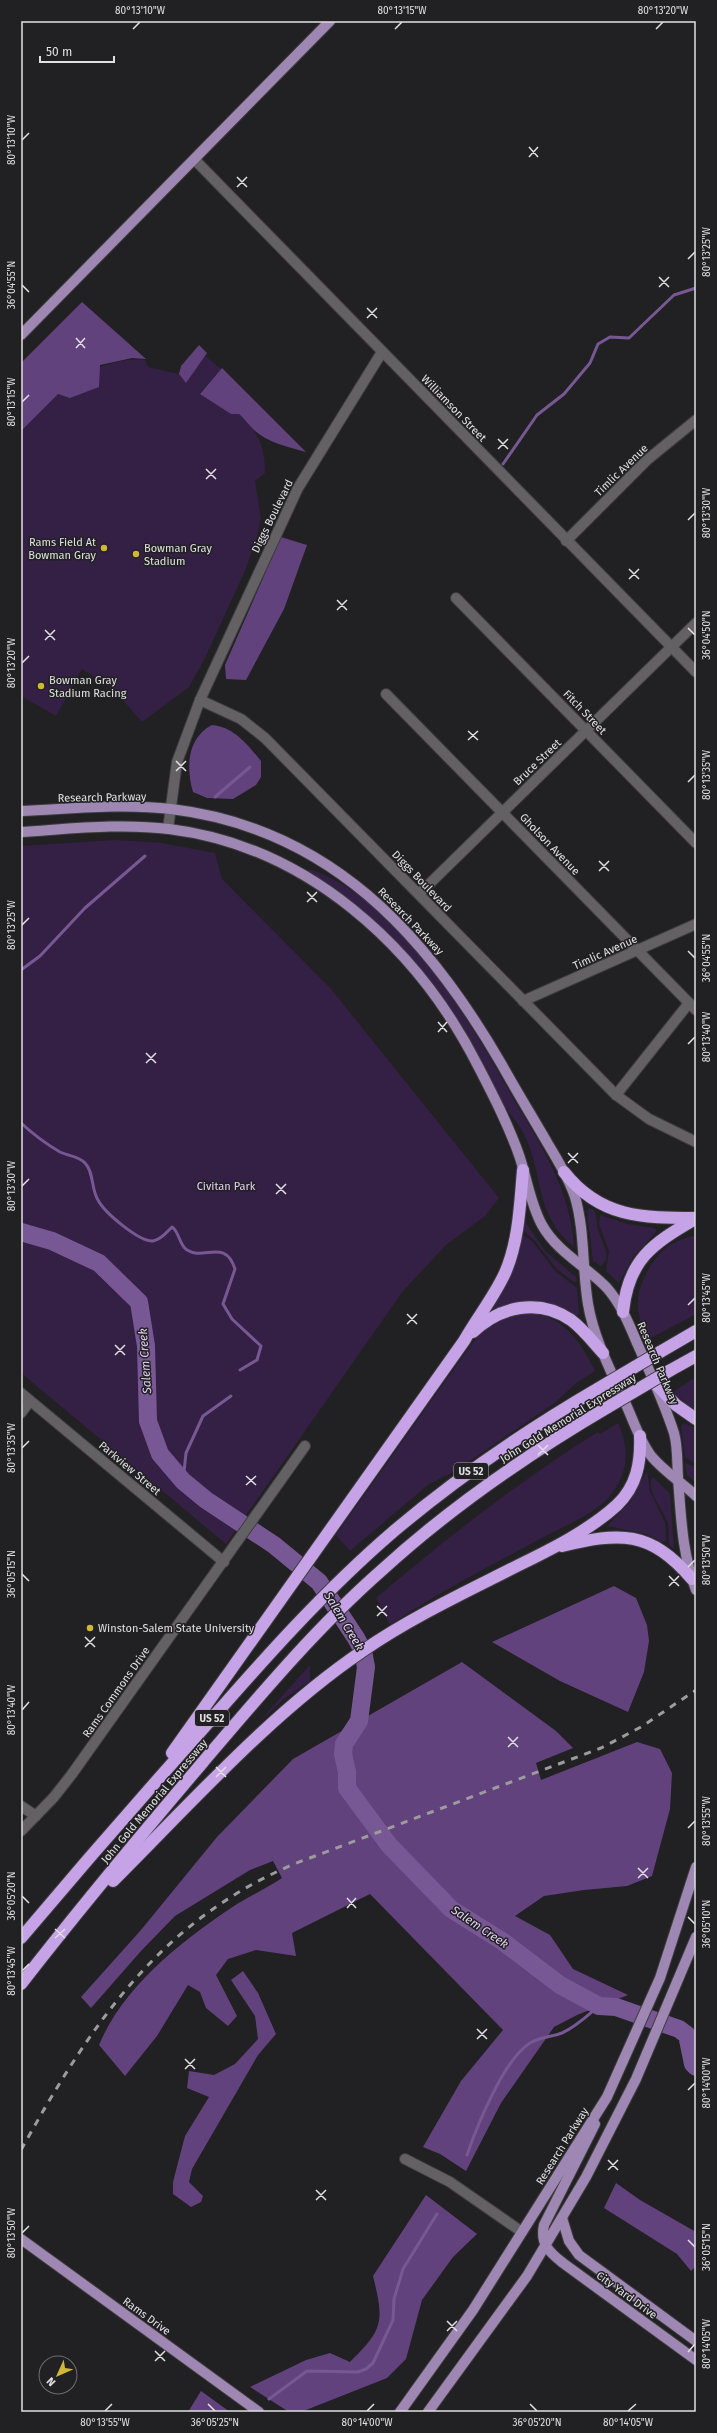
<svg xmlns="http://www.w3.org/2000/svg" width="717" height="2433" font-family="'Fira Sans',sans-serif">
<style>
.green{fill:#342044}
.forest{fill:#62427d}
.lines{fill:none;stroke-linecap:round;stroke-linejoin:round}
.stream{stroke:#785894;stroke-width:3}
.river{stroke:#785894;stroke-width:18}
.minor-casing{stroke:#3e3d3f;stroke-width:12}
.major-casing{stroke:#3e3d3f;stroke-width:12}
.highway-casing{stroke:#3e3d3f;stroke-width:14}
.minor{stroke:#636164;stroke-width:10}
.major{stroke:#9e88b3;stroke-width:10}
.highway{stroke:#c6a2e7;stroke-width:12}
.rail{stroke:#9c9b9d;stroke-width:3;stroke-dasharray:7 7;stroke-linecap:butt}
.highway-bridge-casing{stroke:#3e3d3f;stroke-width:14;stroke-linecap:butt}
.highway-bridge{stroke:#c6a2e7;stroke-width:12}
.ticks{fill:none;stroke:#e1e0e2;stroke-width:1.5}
.poi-dot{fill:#d0b736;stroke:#212022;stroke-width:1.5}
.labels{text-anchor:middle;stroke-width:3;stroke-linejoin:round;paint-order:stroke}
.shield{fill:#212022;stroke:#a7a6a8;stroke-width:1}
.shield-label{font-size:10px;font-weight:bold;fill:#e1e0e2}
.street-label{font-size:11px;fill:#e1e0e2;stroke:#212022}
.poi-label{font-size:11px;fill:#e1e0e2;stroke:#212022;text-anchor:start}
.park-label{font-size:11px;fill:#e3d1f5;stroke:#212022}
.water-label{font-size:12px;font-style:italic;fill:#e3d1f4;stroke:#212022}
.neatline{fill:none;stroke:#e1e0e2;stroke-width:1.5}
.ticks-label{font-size:10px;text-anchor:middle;fill:#e1e0e2}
</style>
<rect width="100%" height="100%" fill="#212022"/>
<!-- green -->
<g class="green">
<path d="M204,355l17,14 -21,24 31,21h8c19,18 26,32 26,59l-10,8 6,37 -4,19 -12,34 -40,87 -16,29 -47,35 -28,-32 -32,-21 -26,47 -35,-20v-265c28,-36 75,-76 124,-71l3,7 31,7 7,9z"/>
<polygon points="114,840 162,843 215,853 222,879 331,989 499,1198 485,1216 446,1245 403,1291 226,1544 21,1373 21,846"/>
<path d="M310,869c92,33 157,148 203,229 28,48 58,92 61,149 -41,-34 -29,-70 -50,-113 -7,-13 -18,-24 -25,-37 -9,-17 -17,-35 -26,-52 -40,-70 -96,-130 -165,-173z"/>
<polygon points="589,1208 595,1211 598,1230 606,1251 606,1260 601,1266 593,1261 587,1211"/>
<polygon points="600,1215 628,1224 654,1228 657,1231 633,1257 619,1283 606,1271 609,1251 599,1224"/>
<polygon points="524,1220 545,1251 576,1277 577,1281 574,1282 557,1269 535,1241 522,1229"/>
<polygon points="523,1235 532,1241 556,1272 577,1288 579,1314 576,1316 530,1301 505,1305 489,1312 520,1236"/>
<path d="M696,1235v79l-45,24 -1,3c-5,-10 -11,-21 -12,-32 -3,-21 14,-52 32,-64 8,-5 18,-8 26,-10z"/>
<path d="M531,1313c34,4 50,30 64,58l-19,12 -20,19 -101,69 -26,13 -79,67 -14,-16 135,-190c18,-23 31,-29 60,-32z"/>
<polygon points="696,1377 696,1412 673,1392"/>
<path d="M618,1423c12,28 11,50 -10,75 -15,17 -48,30 -68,41 -50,27 -103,54 -150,86l-14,-27c71,-60 143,-117 222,-166l2,2z"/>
<polygon points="684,1423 696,1428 696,1464 685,1457 681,1426"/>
<polygon points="685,1463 696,1467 696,1483 687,1475"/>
<polygon points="647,1471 650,1491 665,1523 666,1541 662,1542 646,1534 607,1526 630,1502"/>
<path d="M653,1477l17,17 4,55 -5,-4c-1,-7 1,-14 -1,-22 -3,-12 -24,-33 -15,-46z"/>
<polygon points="310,1665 310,1681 285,1698 258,1723"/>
</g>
<!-- forest -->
<g class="forest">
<polygon points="82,302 146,359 132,358 100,365 99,387 70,398 58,394 21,431 21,363"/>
<polygon points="199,345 207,353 186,383 179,374 181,366"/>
<path d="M222,368l84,84c-18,-5 -41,-10 -54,-24 -5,-5 -8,-10 -13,-14h-8l-31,-20z"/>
<polygon points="281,537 307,545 284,609 246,680 226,679 225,665"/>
<path d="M212,725c22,2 35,19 49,36v16l-5,8 -23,14 -26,-1 -14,-6c-7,-24 -6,-54 19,-67z"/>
<polygon points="614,1586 636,1598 647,1625 649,1641 644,1672 628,1712 560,1681 492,1642"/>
<path d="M462,1662l94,69 17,17 -37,15 5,17 96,-38 23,7 12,24 -2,36 -18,67 -25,10 -43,4 -40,6 -29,20 35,19 23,34 55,26 -51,20 -23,12 -53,76 -35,68 -26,-17 -17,-7 38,-66 42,-51 -133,-136 -78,39 4,23 -40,-6 -28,9 -12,16 21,41 -9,10 -22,-18 -6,-16 -12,-7 -31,51 -32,40 -26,-31c25,-60 85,-106 138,-141 15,-9 30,-16 45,-26l-9,-17 -23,9 -75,46 -34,35 -50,57 -10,-11 60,-67 76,-93 76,-78z"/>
<polygon points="243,1971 258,1993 276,2034 258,2055 192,2169 189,2182 203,2196 201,2202 191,2207 173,2194 173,2182 185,2136 209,2097 187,2088 189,2071 214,2075 235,2064 258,2039 255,2016 231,1980"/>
<polygon points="616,2183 640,2200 696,2232 696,2266 691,2271 677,2254 604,2208"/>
<path d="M426,2195l51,39 -24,23 -31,43 -16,59 -19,19 -86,34h-12l-39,-25 56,-27 24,-7 20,9c34,-33 34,-41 23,-86z"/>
<polygon points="201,2391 230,2412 188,2412"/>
</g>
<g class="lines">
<!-- stream -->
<g class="stream">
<polyline points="503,464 537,415 564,394 590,363 598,344 610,337 629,338 674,295 696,288"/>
<polyline points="215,797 250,767"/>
<polyline points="21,970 40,956 85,908 145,856"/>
<path d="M21,1123c12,11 25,21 39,29 8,4 19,4 25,11 9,9 6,26 13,37 6,12 41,42 55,41 8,-1 14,-9 19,-14 7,4 7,18 15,23 17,11 38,-12 48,19l-12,35 9,15 29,27 -4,14 -17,10"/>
<polyline points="183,1481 186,1453 203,1416 231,1396"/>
<path d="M467,2155c10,-29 37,-96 63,-112 9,-6 21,-6 32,-10 14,-6 25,-17 37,-27"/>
<polyline points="269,2399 307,2371 358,2372 366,2369 373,2363 393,2320 394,2299 403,2269 437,2214"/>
</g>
<!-- river -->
<polyline class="river" points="21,1232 52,1241 99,1263 139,1302 146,1346 148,1421 160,1454 183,1481 206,1500 274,1545 319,1582 356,1638 363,1651 366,1667 359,1721 344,1744 343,1754 347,1772 347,1788 389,1845 451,1909 502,1941 560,1985 599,2006 616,2007 679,2029 687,2035 693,2064 696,2067"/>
<!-- minor casing -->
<g class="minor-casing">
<g id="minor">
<polyline points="195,160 696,672"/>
<polyline points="566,541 647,460 696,420"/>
<polyline points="456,598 696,843"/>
<polyline points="386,694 696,1010"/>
<polyline points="200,700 241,719 265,738 616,1095 649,1119 696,1142"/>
<polyline points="168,829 177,762 200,700 298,488 382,352"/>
<polyline points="419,894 696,623"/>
<polyline points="523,1001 696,924"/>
<polyline points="616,1095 689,1003"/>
<polyline points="21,1393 224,1562"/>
<polyline points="21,1413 30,1401"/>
<polyline points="21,1806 36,1816"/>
<polyline points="21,1831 54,1797 72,1774 305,1446"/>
<polyline points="405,2159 450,2182 522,2232"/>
</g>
</g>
<!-- major casing -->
<g class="major-casing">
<g id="major">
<polyline points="21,335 330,21"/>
<path d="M21,811c50,-2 101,-8 150,-2 159,19 256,126 331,256 15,27 31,53 46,79 10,17 21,34 27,53 10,34 7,71 13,107 6,36 25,71 40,105 7,16 13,34 24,48 13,15 30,26 44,39"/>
<path d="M21,832c49,-3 99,-9 148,-3 138,17 248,117 309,237 15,29 30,58 41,89 8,23 11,48 23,70 15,27 44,41 65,63 14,16 22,36 30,55 13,29 27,59 37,90 4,14 3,30 4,45 3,38 4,76 18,112"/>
<path d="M595,2124l-51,101c-4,19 5,27 19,38l133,97"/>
<polyline points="562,2218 569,2241 579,2255 696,2341"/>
<polyline points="21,2239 259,2412"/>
<polyline points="400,2412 473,2310 607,2097 660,1978 696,1867"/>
<polyline points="428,2412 527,2276 586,2177 636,2079 696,1937"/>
</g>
</g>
<!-- highway casing -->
<g class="highway-casing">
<g id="highway">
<path d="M564,1172c36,46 79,46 132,46"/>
<path d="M623,1312c5,-52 29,-68 72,-93"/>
<path d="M473,1332c27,-26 66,-34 98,-12 12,9 22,22 32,33"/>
<polyline points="660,1352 696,1331"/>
<polyline points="669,1371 696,1356"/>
<polyline points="655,1383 676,1405 696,1419"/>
<path d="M562,1546c58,-14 88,-16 130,33"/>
<path d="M172,1753l292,-412c13,-23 30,-44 41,-68 14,-32 15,-69 18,-103"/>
<path d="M113,1881c79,-79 159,-169 251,-231 48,-33 102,-58 153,-84 33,-16 73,-36 100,-61 20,-19 24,-43 23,-69"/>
<path d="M21,1938c59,-70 119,-139 180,-207 61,-70 122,-139 193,-200 64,-54 133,-101 205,-143"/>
<path d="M21,1984c59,-76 120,-149 182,-222 57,-67 113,-134 179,-192 69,-63 146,-116 226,-163"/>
</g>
</g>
<!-- minor -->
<use href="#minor" class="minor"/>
<!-- major -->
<use href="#major" class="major"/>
<!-- highway -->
<use href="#highway" class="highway"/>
<!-- rail -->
<path class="rail" d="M21,2150c69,-124 137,-228 273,-286l307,-116 40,-21 55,-37"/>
<!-- highway-bridge casing -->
<g class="highway-bridge-casing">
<g id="highway-bridge">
<polyline points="599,1388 660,1352"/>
<polyline points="608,1407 669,1371"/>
</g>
</g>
<!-- highway-bridge -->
<use href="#highway-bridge" class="highway-bridge"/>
</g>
<!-- ticks -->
<path class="ticks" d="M133,29l7,-7M395,29l7,-7M656,29l7,-7M22,140l7,-7M529,147l9,10M529,157l9,-10M237,177l10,10M237,187l10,-10M688,259l7,-7M659,277l10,10M22,285l7,7M659,287l10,-10M367,308l10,10M367,318l10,-10M76,338l9,10M76,348l9,-10M22,402l7,-7M498,439l10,10M498,449l10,-10M206,469l10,10M206,479l10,-10M688,520l7,-7M629,569l10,10M629,579l10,-10M337,600l10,10M337,610l10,-10M688,628l7,7M45,630l10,10M45,640l10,-10M22,663l7,-7M468,731l10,9M468,740l10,-9M176,761l10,10M176,771l10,-10M688,782l7,-7M599,861l10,10M599,871l10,-10M307,892l10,10M307,902l10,-10M22,925l7,-7M688,951l7,7M438,1022l9,10M438,1032l9,-10M688,1044l7,-7M146,1053l10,10M146,1063l10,-10M568,1153l10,10M568,1163l10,-10M276,1184l10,10M22,1186l7,-7M276,1194l10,-10M688,1305l7,-7M407,1314l10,10M407,1324l10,-10M115,1345l10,10M115,1355l10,-10M538,1445l10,10M22,1448l7,-7M538,1455l10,-10M246,1476l10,9M246,1485l10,-9M688,1567l7,-7M22,1574l7,7M669,1576l10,10M669,1586l10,-10M377,1606l10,10M377,1616l10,-10M85,1637l10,10M85,1647l10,-10M22,1710l7,-8M508,1737l10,10M508,1747l10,-10M216,1767l10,10M216,1777l10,-10M688,1828l7,-7M638,1868l10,10M638,1878l10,-10M22,1896l7,7M347,1898l9,10M347,1908l9,-10M688,1917l7,7M55,1929l10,9M55,1938l10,-9M22,1971l7,-7M477,2029l10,10M477,2039l10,-10M185,2059l10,10M185,2069l10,-10M688,2090l7,-7M608,2160l10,10M608,2170l10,-10M316,2190l10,10M316,2200l10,-10M22,2233l7,-7M688,2240l7,7M447,2321l10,10M447,2331l10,-10M155,2351l10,10M688,2352l7,-8M155,2361l10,-10M208,2404l7,7M530,2404l7,7M105,2411l7,-7M367,2411l7,-7M628,2411l8,-7"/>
<!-- markers -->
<g class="poi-dot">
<circle cx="104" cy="548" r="4"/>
<circle cx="136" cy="554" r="4"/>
<circle cx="41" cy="686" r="4"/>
<circle cx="90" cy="1628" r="4"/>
</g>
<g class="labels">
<!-- shield labels -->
<g class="shield">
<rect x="454" y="1463" width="34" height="16" rx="3"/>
<rect x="195" y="1710" width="34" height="16" rx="3"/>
</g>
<g class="shield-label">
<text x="471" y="1475">US 52</text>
<text x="212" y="1722">US 52</text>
</g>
<!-- street labels -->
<g class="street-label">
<text transform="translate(454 408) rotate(46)" y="4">Williamson Street</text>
<text transform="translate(621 470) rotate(-44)" y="4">Timlic Avenue</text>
<text transform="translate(272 516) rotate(-64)" y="4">Diggs Boulevard</text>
<text transform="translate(585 712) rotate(46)" y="4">Fitch Street</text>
<text transform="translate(537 762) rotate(-44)" y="4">Bruce Street</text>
<text transform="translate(102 797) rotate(-1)" y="4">Research Parkway</text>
<text transform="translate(550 844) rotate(46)" y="4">Gholson Avenue</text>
<text transform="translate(422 881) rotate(46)" y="4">Diggs Boulevard</text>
<text transform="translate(411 921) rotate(46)" y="4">Research Parkway</text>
<text transform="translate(605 952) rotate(-24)" y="4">Timlic Avenue</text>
<text transform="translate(658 1363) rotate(67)" y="4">Research Parkway</text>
<text transform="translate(568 1418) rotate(-32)" y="4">John Gold Memorial Expressway</text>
<text transform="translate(130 1468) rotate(40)" y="4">Parkview Street</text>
<text transform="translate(116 1692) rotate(-55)" y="4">Rams Commons Drive</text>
<text transform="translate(154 1801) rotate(-50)" y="4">John Gold Memorial Expressway</text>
<text transform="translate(562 2146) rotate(-58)" y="4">Research Parkway</text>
<text transform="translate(627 2295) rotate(36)" y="4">City Yard Drive</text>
<text transform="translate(147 2316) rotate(36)" y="4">Rams Drive</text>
</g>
<!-- poi labels -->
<g class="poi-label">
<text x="96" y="546" text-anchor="end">Rams Field At<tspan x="96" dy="13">Bowman Gray</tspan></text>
<text x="144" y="552">Bowman Gray<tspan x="144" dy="13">Stadium</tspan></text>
<text x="49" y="684">Bowman Gray<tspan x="49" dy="13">Stadium Racing</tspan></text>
<text x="98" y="1632">Winston-Salem State University</text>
</g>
<!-- park labels -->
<g class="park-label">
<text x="226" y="1190">Civitan Park</text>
</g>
<!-- water labels -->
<g class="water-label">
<text transform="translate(145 1361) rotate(-94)" y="4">Salem Creek</text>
<text transform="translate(344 1621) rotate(59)" y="4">Salem Creek</text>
<text transform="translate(480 1927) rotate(34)" y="4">Salem Creek</text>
</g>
</g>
<!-- border -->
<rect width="717" height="2433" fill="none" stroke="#212022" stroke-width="44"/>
<!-- north arrow -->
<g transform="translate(58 2375) rotate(225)"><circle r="19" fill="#212022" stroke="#6e6d6f"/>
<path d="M0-3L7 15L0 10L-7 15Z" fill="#d0b736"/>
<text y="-6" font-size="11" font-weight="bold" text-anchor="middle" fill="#e1e0e2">N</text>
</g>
<!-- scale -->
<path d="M40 56v6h74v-6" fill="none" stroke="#e1e0e2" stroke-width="2"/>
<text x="46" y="56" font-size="12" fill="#e1e0e2" stroke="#212022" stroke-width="3" paint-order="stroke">50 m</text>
<rect x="22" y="22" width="673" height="2389" class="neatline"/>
<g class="ticks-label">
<text x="140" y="14">80°13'10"W</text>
<text x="402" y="14">80°13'15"W</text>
<text x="663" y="14">80°13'20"W</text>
<text transform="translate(11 140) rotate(-90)" y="4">80°13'10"W</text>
<text transform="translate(706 252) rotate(-90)" y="4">80°13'25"W</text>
<text transform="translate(11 285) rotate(-90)" y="4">36°04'55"N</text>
<text transform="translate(11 402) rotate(-90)" y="4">80°13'15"W</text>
<text transform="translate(706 513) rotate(-90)" y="4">80°13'30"W</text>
<text transform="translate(706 635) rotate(-90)" y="4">36°04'50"N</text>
<text transform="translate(11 663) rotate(-90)" y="4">80°13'20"W</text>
<text transform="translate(706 775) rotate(-90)" y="4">80°13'35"W</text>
<text transform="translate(11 925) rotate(-90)" y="4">80°13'25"W</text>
<text transform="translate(706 958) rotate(-90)" y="4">36°04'55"N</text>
<text transform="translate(706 1037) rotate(-90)" y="4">80°13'40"W</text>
<text transform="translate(11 1186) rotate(-90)" y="4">80°13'30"W</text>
<text transform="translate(706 1298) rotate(-90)" y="4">80°13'45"W</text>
<text transform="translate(11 1448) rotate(-90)" y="4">80°13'35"W</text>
<text transform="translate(706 1560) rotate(-90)" y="4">80°13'50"W</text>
<text transform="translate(11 1574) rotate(-90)" y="4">36°05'15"N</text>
<text transform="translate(11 1710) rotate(-90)" y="4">80°13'40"W</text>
<text transform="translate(706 1821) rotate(-90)" y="4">80°13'55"W</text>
<text transform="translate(11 1896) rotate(-90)" y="4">36°05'20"N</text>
<text transform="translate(706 1924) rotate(-90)" y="4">36°05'10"N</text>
<text transform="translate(11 1971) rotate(-90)" y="4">80°13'45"W</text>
<text transform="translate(706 2083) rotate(-90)" y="4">80°14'00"W</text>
<text transform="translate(11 2233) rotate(-90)" y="4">80°13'50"W</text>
<text transform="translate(706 2247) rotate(-90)" y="4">36°05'15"N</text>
<text transform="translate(706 2344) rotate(-90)" y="4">80°14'05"W</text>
<text x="105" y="2426">80°13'55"W</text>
<text x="215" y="2426">36°05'25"N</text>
<text x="367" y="2426">80°14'00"W</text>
<text x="537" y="2426">36°05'20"N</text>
<text x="628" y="2426">80°14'05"W</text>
</g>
</svg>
